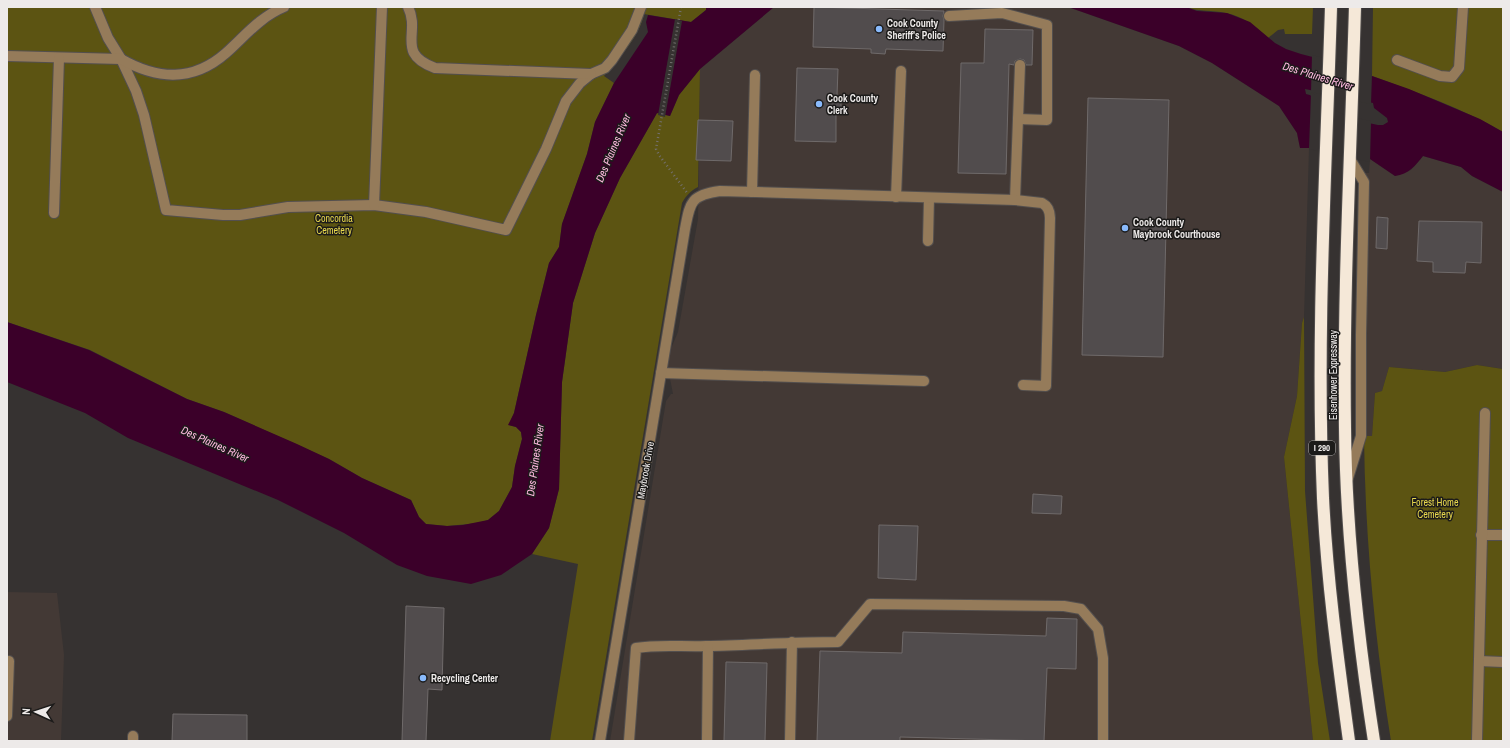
<svg xmlns="http://www.w3.org/2000/svg" width="1510" height="748" font-family="'Archivo Narrow',sans-serif">
<style>
.built{fill:#433935}
.green{fill:#5c5412}
.water{fill:#3b0029;fill-rule:evenodd}
.pier{fill:#363231}
.building{fill:#514c4d;stroke:#6f6a6a}
.lines{fill:none;stroke-linecap:round;stroke-linejoin:round}
.minor-casing{stroke:#534f4e;stroke-width:12}
.highway-casing{stroke:#534f4e;stroke-width:14}
.path{stroke:#74706f;stroke-width:2.5;stroke-dasharray:1 3;stroke-linecap:butt}
.minor{stroke:#957b5a;stroke-width:10}
.highway{stroke:#f5e8d8;stroke-width:12}
.poi-dot{fill:#89bafc;stroke:#1c1b1a;stroke-width:1.5}
.labels{text-anchor:middle;stroke-width:3;stroke-linejoin:round;paint-order:stroke}
.shield{fill:#1c1b1a;stroke:#aeacab;stroke-width:1}
.shield-label{font-size:9px;font-weight:bold;fill:#edeae9}
.poi-label{font-size:10px;font-weight:bold;fill:#edeae9;stroke:#1c1b1a;text-anchor:start}
.park-label{font-size:10px;fill:#e8d84d;stroke:#1c1b1a}
.street-label{font-size:10px;fill:#edeae9;stroke:#1c1b1a}
.water-label{font-size:11px;font-style:italic;fill:#feb9df;stroke:#1c1b1a}
</style>
<rect width="100%" height="100%" fill="#363231"/>
<!-- built -->
<g class="built">
<polygon points="774,7 1068,7 1179,46 1212,63 1279,106 1297,133 1300,147 1309,148 1304,317 1302,323 1297,396 1284,457 1313,741 610,741 666,401 671,394 673,394 667,363 670,351 678,332 698,219 700,69"/>
<polygon points="1423,156 1461,167 1472,176 1503,192 1503,369 1477,365 1445,372 1389,367 1382,391 1375,393 1372,436 1357,436 1361,173 1369,173 1370,159 1395,176 1411,170"/>
<polygon points="7,592 57,593 64,655 61,741 7,741"/>
</g>
<!-- green -->
<g class="green">
<path d="M7,7h699v3l-15,12 -47,-8c-5,24 -25,43 -40,62l10,7 -19,39 -8,32 -25,70 -3,23 -10,16 -13,52 -22,98 -5,12 7,2 5,5 1,7 -7,27 -3,21 -13,24 -11,9 -9,3 -32,3 -21,-2 -7,-7 -8,-17 -49,-22 -33,-19 -105,-47 -37,-13 -97,-49 -83,-28z"/>
<path d="M1186,7h127l-1,27h-27l-1,-5 -6,1 -10,8c-12,-11 -25,-22 -42,-25 -14,-3 -26,-1 -40,-6z"/>
<path d="M1373,7h130v125c-41,-24 -87,-40 -131,-56z"/>
<path d="M700,69l-2,118c-8,4 -12,9 -16,16l-90,538h-42l28,-177 -46,-10 17,-26 10,-39 3,-107 11,-79 22,-70 25,-55 37,-65 13,3 9,-21z"/>
<polygon points="1304,317 1305,491 1318,663 1330,741 1313,741 1284,457 1297,396 1302,323"/>
<path d="M1477,365l26,4v372h-112c-16,-101 -26,-203 -27,-305h8l3,-43 7,-2 7,-24 56,5z"/>
</g>
<!-- water -->
<g class="water">
<polygon points="706,7 774,7 700,69 679,95 670,116 657,113 620,178 595,233 573,303 562,382 559,489 549,528 532,554 501,575 471,584 427,576 397,565 344,533 278,500 128,438 85,413 7,382 7,322 89,350 187,399 224,412 297,444 329,459 362,478 411,500 419,517 426,524 447,526 463,525 488,520 499,511 512,487 515,466 522,439 521,432 516,427 508,425 514,413 536,315 549,263 559,247 562,224 587,154 595,122 614,83 648,32 646,22 648,15 691,22 706,10"/>
<path d="M1068,7h118l11,4 30,2 23,9 25,21 11,6 15,5 54,14 17,8 37,13 71,30 23,13v60l-31,-16 -11,-9 -38,-11c-8,10 -14,18 -28,20l-25,-17 -61,-11h-9l-3,-15 -18,-27 -67,-43 -33,-17zM1305,89l68,14 1,5 13,10 1,4 -5,3h-5c-19,-4 -35,-9 -52,-17 -9,-4 -9,-12 -20,-14z"/>
</g>
<!-- pier -->
<g class="pier">
<polygon points="675,19 682,21 665,117 658,115"/>
<polygon points="1312,55 1356,66 1372,74 1371,104 1311,92"/>
<polygon points="1311,93 1314,94 1324,105 1347,116 1371,121 1370,162 1309,149"/>
</g>
<!-- building -->
<g class="building">
<polygon points="814,7 944,11 943,16 944,20 943,51 886,49 885,54 871,53 871,49 813,47"/>
<polygon points="985,29 1033,30 1032,65 1026,65 1024,60 1020,59 1015,61 1014,65 1009,64 1006,174 958,173 961,63 984,63"/>
<polygon points="797,68 838,69 837,96 841,96 841,112 836,112 836,142 795,141"/>
<polygon points="1088,98 1169,100 1163,357 1082,355"/>
<polygon points="698,120 733,121 731,161 696,160"/>
<polygon points="1377,217 1388,218 1387,249 1376,248"/>
<polygon points="1419,221 1482,222 1481,263 1466,262 1465,273 1433,272 1433,262 1417,261"/>
<polygon points="1033,494 1062,496 1061,514 1032,513"/>
<polygon points="879,525 918,526 916,580 878,578"/>
<polygon points="406,606 444,608 442,690 428,689 426,741 402,741"/>
<polygon points="1047,618 1077,619 1076,669 1047,668 1044,741 900,737 900,741 817,741 820,651 902,653 903,632 1046,636"/>
<polygon points="726,662 767,663 765,741 724,741"/>
<polygon points="173,714 247,715 247,741 172,741"/>
</g>
<g class="lines">
<!-- minor casing -->
<g class="minor-casing">
<g id="minor">
<polyline points="95,7 108,38 121,59 136,91 144,115 166,210 223,215 240,215 288,207 374,205 426,212 506,230 546,149 566,101 580,83 591,74 605,68 612,60 632,30 641,7"/>
<path d="M408,7c13,26 -13,46 27,61l156,6"/>
<polyline points="949,16 1002,13 1047,25 1047,120 1018,119"/>
<path d="M7,56l114,3c37,21 72,23 105,-6 19,-17 34,-36 58,-46"/>
<polyline points="1397,60 1440,76 1452,77 1459,68 1463,7"/>
<polyline points="752,192 755,75"/>
<polyline points="896,197 901,71"/>
<polyline points="1015,200 1020,65"/>
<polyline points="374,205 382,7"/>
<polyline points="54,213 59,58"/>
<polyline points="928,241 929,198"/>
<polyline points="661,373 924,381"/>
<polyline points="1348,478 1361,436 1361,335 1364,182 1350,159"/>
<polyline points="1481,535 1503,535"/>
<polyline points="1479,661 1503,662"/>
<polyline points="7,716 9,661"/>
<polyline points="133,736 133,741"/>
<path d="M600,741l85,-512c5,-26 5,-34 35,-38l295,9 27,3c6,3 8,8 8,15l-4,168 -23,-1"/>
<path d="M629,741l7,-93c23,-4 47,-1 70,-2 44,-1 88,-4 132,-4l32,-38 194,2 17,3 17,20 5,29v83"/>
<polyline points="707,741 708,646"/>
<polyline points="790,741 792,642"/>
<polyline points="1477,741 1485,413"/>
</g>
</g>
<!-- highway casing -->
<g class="highway-casing">
<g id="highway">
<path d="M1331,7c-5,164 -15,328 -8,491 4,82 15,162 26,243"/>
<path d="M1355,7c-4,140 -12,281 -10,421 1,105 13,210 29,313"/>
</g>
</g>
<!-- path -->
<polyline class="path" points="681,7 656,149 659,155 688,194"/>
<!-- minor -->
<use href="#minor" class="minor"/>
<!-- highway -->
<use href="#highway" class="highway"/>
</g>
<!-- markers -->
<g class="poi-dot">
<circle cx="879" cy="29" r="4"/>
<circle cx="819" cy="104" r="4"/>
<circle cx="1125" cy="228" r="4"/>
<circle cx="423" cy="678" r="4"/>
</g>
<g class="labels">
<!-- shield labels -->
<rect class="shield" x="1309" y="441" width="26" height="14" rx="3"/>
<g class="shield-label">
<text x="1322" y="451">I 290</text>
</g>
<!-- poi labels -->
<g class="poi-label">
<text x="887" y="27">Cook County<tspan x="887" dy="12">Sheriff's Police</tspan></text>
<text x="827" y="102">Cook County<tspan x="827" dy="12">Clerk</tspan></text>
<text x="1133" y="226">Cook County<tspan x="1133" dy="12">Maybrook Courthouse</tspan></text>
<text x="431" y="682">Recycling Center</text>
</g>
<!-- park labels -->
<g class="park-label">
<text x="334" y="222">Concordia<tspan x="334" dy="12">Cemetery</tspan></text>
<text x="1435" y="506">Forest Home<tspan x="1435" dy="12">Cemetery</tspan></text>
</g>
<!-- street labels -->
<g class="street-label">
<text transform="translate(1333 375) rotate(-90)" y="4">Eisenhower Expressway</text>
<text transform="translate(645 470) rotate(-80)" y="4">Maybrook Drive</text>
</g>
<!-- water labels -->
<g class="water-label">
<text transform="translate(1318 76) rotate(17)" y="4">Des Plaines River</text>
<text transform="translate(613 148) rotate(-67)" y="4">Des Plaines River</text>
<text transform="translate(215 444) rotate(24)" y="4">Des Plaines River</text>
<text transform="translate(535 460) rotate(-82)" y="4">Des Plaines River</text>
</g>
</g>
<!-- border -->
<rect width="1510" height="748" fill="none" stroke="#edeae9" stroke-width="16"/>
<!-- north arrow -->
<g transform="translate(36 712) rotate(273)" stroke="#1c1b1a" stroke-width="3" paint-order="stroke">
<path d="M0-3L7 15L0 10L-7 15Z" fill="#edeae9"/>
<text y="-6" font-size="11" font-weight="bold" text-anchor="middle" fill="#edeae9">N</text>
</g>
</svg>
